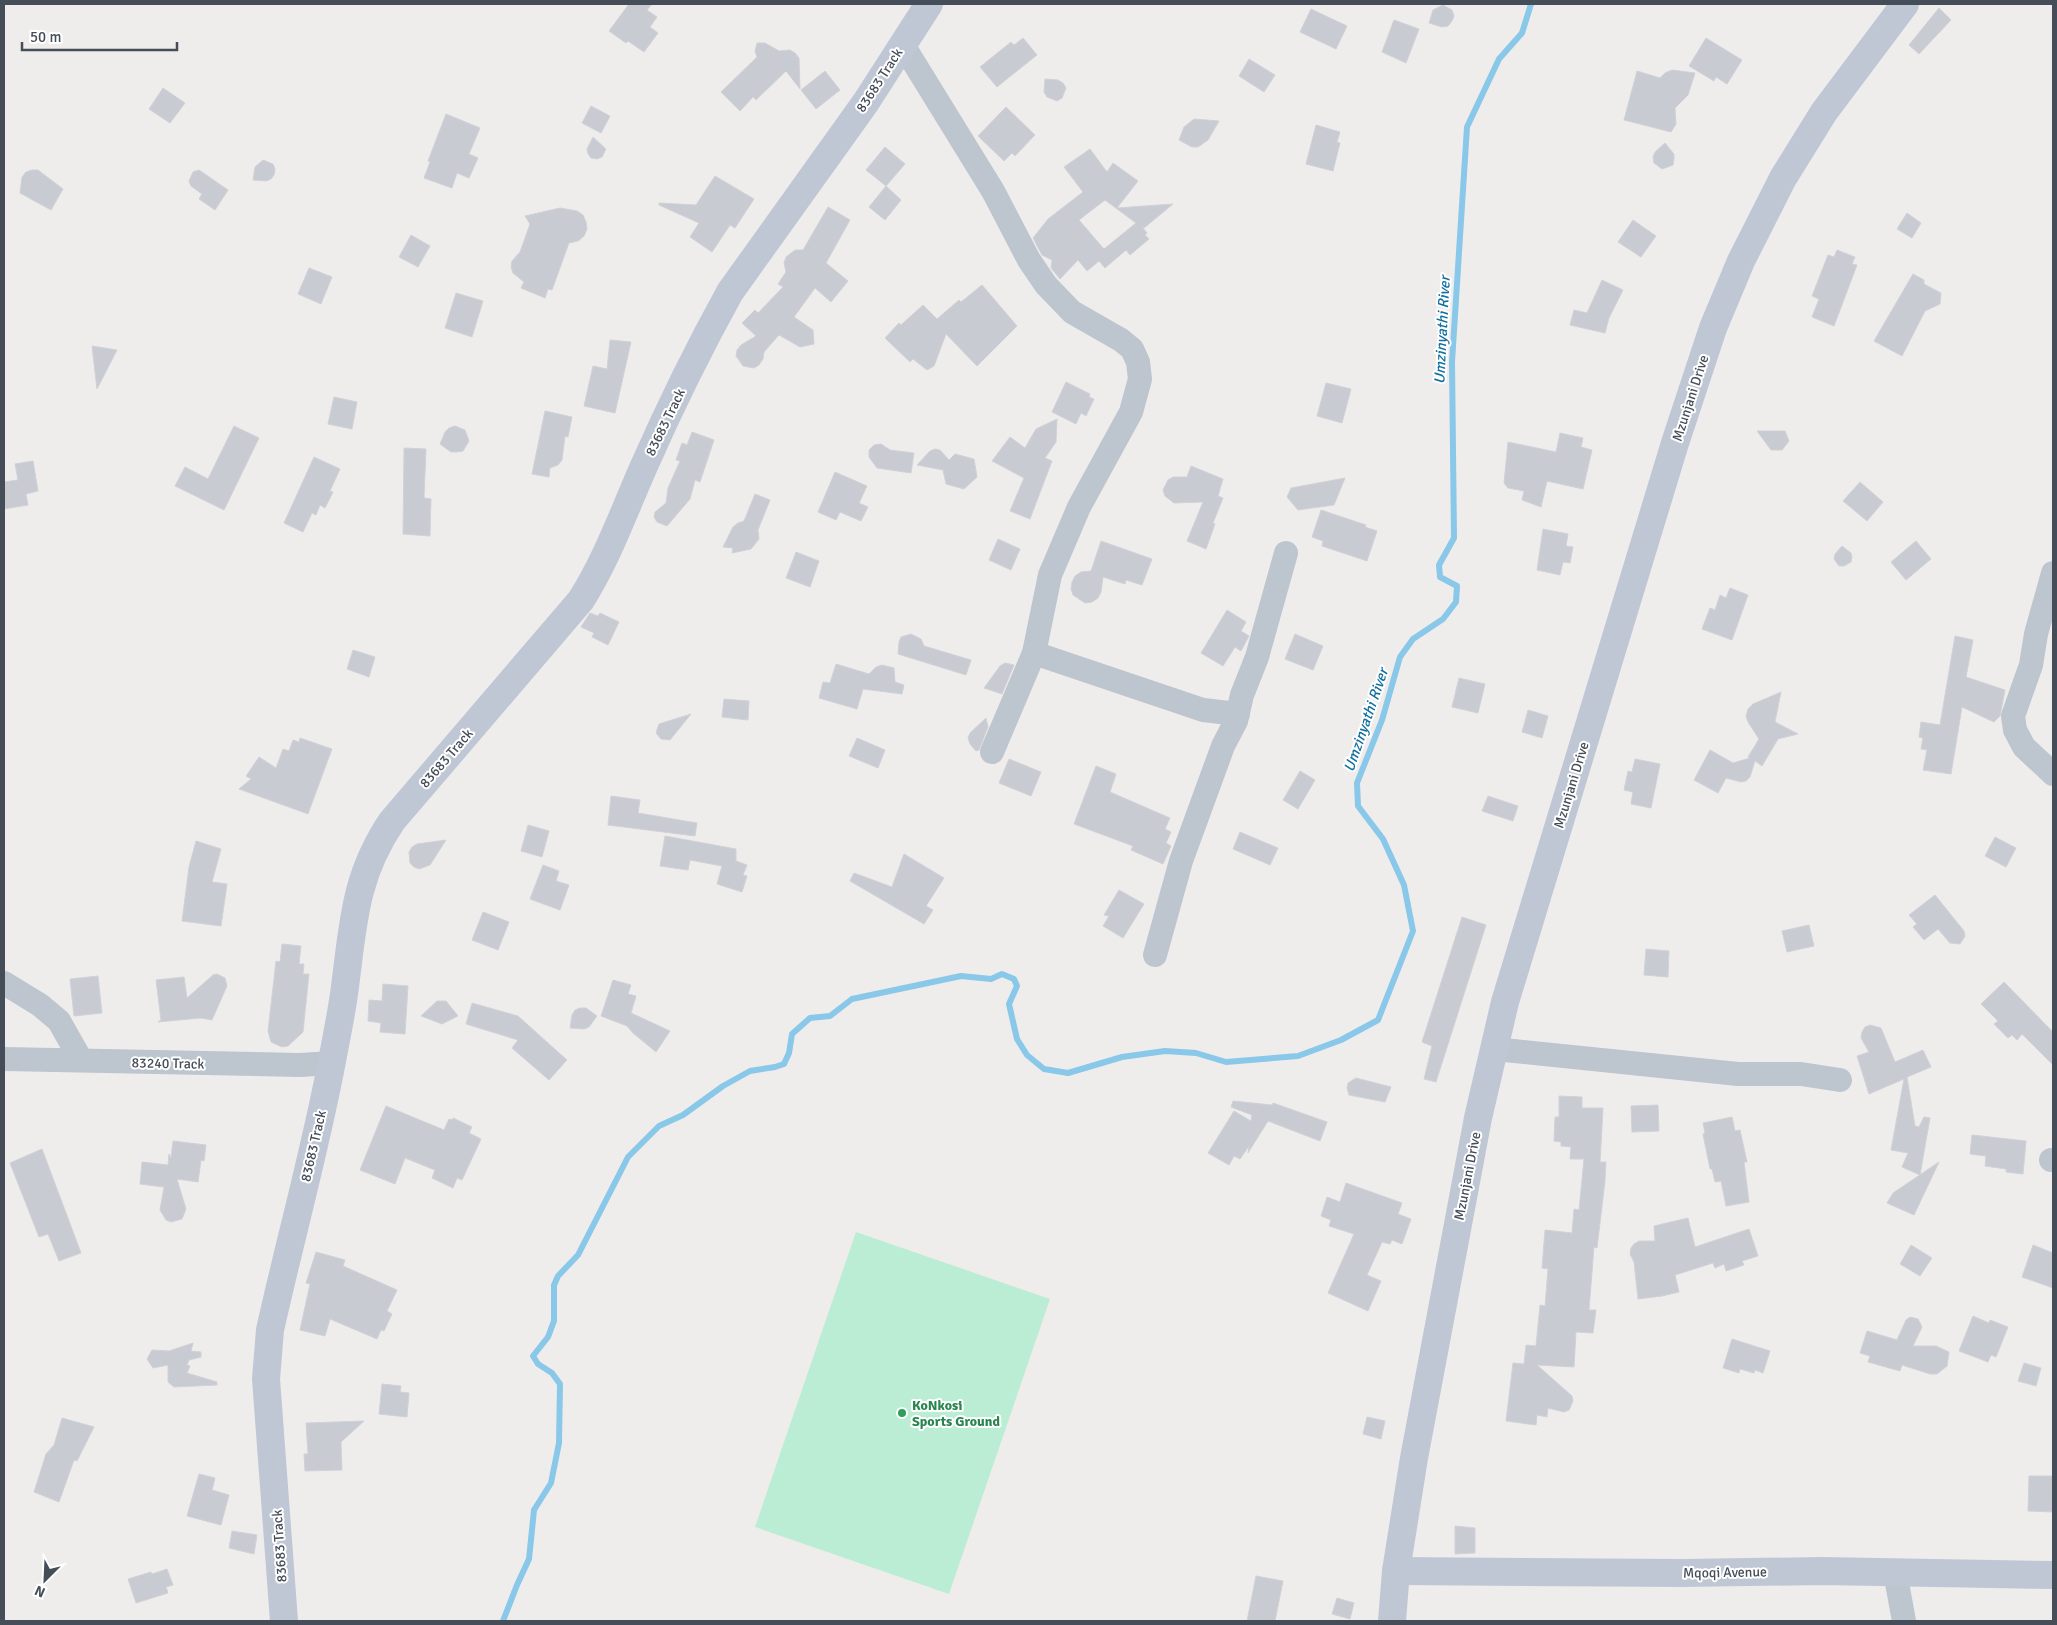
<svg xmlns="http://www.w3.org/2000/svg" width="2057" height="1625" font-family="Signika,sans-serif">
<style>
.green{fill:#bbecd4}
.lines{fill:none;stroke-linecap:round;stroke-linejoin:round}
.stream{stroke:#89c8e8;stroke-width:6}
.building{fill:#c9cbd2;stroke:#d0d2d8;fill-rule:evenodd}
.street{stroke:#bdc5ce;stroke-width:24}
.secondary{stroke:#bfc7d5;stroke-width:28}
.leisure-dot{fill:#2e9e5b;stroke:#fff;stroke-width:2}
.labels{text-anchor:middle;stroke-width:4;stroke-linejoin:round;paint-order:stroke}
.street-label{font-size:14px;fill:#454d59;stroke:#fff}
.leisure-label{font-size:14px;font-weight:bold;fill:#27864d;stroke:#fff;text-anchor:start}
.water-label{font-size:15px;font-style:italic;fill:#1170a1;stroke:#fff}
</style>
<rect width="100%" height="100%" fill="#efedec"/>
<!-- green -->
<polygon class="green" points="856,1232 1050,1299 949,1594 755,1527"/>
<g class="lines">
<!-- stream -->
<polyline class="stream" points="503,1621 517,1585 529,1559 534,1510 551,1483 559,1443 560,1384 552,1373 538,1364 533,1356 548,1337 554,1321 554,1285 558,1276 578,1255 628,1157 659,1126 683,1115 723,1086 750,1071 775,1067 784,1064 789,1053 792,1034 810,1018 830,1016 852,999 961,976 991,979 1002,974 1014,979 1017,986 1009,1004 1017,1039 1027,1055 1044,1069 1068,1073 1122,1057 1165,1051 1196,1053 1226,1062 1298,1056 1341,1040 1378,1020 1413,931 1404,885 1383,839 1358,806 1357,783 1382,720 1400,657 1413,639 1443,619 1456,602 1457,586 1440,577 1439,565 1454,538 1452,362 1467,127 1499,59 1522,33 1531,4"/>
</g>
<!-- building -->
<g class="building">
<polygon points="629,4 652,4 647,10 657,17 650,27 658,33 644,52 628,41 626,43 609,31"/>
<polygon points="1443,5 1452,10 1454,16 1452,21 1448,26 1442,27 1429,23 1433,10"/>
<polygon points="1939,8 1951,20 1919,54 1909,45"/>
<polygon points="1311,9 1347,26 1336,49 1300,32"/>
<polygon points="1394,20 1419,29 1406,63 1382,52"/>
<polygon points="1023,38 1037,55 997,87 980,67 1011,42 1014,45"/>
<polygon points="1706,38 1742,60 1727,84 1716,77 1714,81 1689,66"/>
<polygon points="757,43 765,43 779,51 790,50 795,53 799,58 800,89 786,71 756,100 753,97 740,111 721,92 757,57 755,51"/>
<polygon points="1249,59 1275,75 1264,92 1239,76"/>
<polygon points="1672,70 1695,73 1688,95 1675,108 1676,124 1671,132 1624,120 1637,71 1660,78 1665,73"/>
<polygon points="825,71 840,90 816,109 801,90"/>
<polygon points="1045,79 1058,80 1063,83 1066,88 1062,98 1057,101 1047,97 1044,92"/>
<polygon points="163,88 185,103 170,123 149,109"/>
<polygon points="591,106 610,116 601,133 582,123"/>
<polygon points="1006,107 1035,135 1015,156 1012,153 1004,161 978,136"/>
<polygon points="446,114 480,128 469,154 478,158 469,178 457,173 452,188 424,178 430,162 428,161"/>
<polygon points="1194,119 1219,121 1208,140 1198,147 1192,147 1179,140 1184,127"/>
<polygon points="1316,125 1340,132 1337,142 1340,143 1333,171 1306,164"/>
<polygon points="593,137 606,149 602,157 597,159 591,158 588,154 587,149"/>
<polygon points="1665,143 1674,154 1674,159 1673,165 1662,169 1654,163 1653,157 1655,152"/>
<polygon points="885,147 905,164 886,186 901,200 885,220 869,207 886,186 866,170"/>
<path d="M1090,149l17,23 6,-9 25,18 -21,27 56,-4 -29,24 -2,-1 5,6 -2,2 4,4 -19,16 -4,-5 -21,18 -6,-7 -12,10 -9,-11 -18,19 -9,-11 1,-8 -10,-5 -9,-17 15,-19 35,-27 -19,-25zM1105,200l31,23 -32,26 -25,-29z"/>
<polygon points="263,160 273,164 275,169 274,175 271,179 266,181 253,180 255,167"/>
<polygon points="32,170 38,170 63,189 51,210 20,193 22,177 26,172"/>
<polygon points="199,170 228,190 215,210 199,199 202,194 191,186 189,181 193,172"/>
<polygon points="715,176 754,199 735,228 730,225 712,252 690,237 699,223 659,205 659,203 696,205"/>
<polygon points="828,207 850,220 826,263 848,281 831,302 815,288 794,317 813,330 814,344 800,347 779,335 764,352 763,359 759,365 754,368 743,366 736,356 737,350 741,345 756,336 742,323 755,310 758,313 783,287 778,284 786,272 784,263 786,257 795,250 803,250"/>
<polygon points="560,208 577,211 583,215 586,222 587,229 584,236 578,241 569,243 552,290 548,289 545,298 521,288 524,282 513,273 511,267 512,261 520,252 530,224 525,216"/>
<polygon points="1907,213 1921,223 1912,238 1897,229"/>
<polygon points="1633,220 1656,236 1641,257 1618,242"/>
<polygon points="411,235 430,246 418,267 399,257"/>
<polygon points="1837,250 1855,257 1852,264 1857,265 1834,326 1812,317 1819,299 1812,296 1828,255 1834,257"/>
<polygon points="309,268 332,277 321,304 298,294"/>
<polygon points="1913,274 1924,280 1924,284 1941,293 1940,304 1925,311 1902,356 1874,341"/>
<polygon points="1602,280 1623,290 1609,318 1605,333 1570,325 1574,310 1587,313"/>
<polygon points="982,285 1017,326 977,366 946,334 934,366 927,370 913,359 910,362 885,338 899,323 901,325 923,305 937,319 959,300 961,302"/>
<polygon points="456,293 483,301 472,337 445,328"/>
<polygon points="610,340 631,342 615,413 584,406 593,366 607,369"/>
<polygon points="92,346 117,350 97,389"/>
<polygon points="1066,382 1090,394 1089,397 1094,399 1086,416 1081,413 1076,424 1052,412"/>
<polygon points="1326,383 1351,389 1342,423 1317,416"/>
<polygon points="334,397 357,402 352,429 328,424"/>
<polygon points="545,411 572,417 568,437 565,436 562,460 558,465 550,468 549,477 532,474"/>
<polygon points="1057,419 1056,442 1045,458 1052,461 1030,519 1010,511 1024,478 992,461 1010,437 1025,448 1036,429"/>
<polygon points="234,426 259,438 224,510 175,486 185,467 208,479"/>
<polygon points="455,426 465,430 469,441 463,451 457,452 451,452 440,444 445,432 449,428"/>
<polygon points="1757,431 1785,431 1789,441 1782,450 1771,450"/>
<polygon points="692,432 714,440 700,482 695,480 690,499 667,526 657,522 654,517 655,512 666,503 668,488 680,461 676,460 682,443 687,445"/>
<polygon points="1560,433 1583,438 1581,447 1592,450 1583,489 1547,481 1541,507 1522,500 1524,491 1508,488 1504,483 1508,442 1556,452"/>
<polygon points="881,444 890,450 914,453 911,473 877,468 869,457 869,450 874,445"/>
<polygon points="404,448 426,449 424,498 431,499 430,536 403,534"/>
<polygon points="935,449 940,450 949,460 955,454 974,459 977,477 964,489 946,484 943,470 917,465 930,451"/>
<polygon points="314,457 340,469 330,491 333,492 325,508 320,505 316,515 312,513 303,532 284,523"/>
<polygon points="33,461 38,491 26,494 28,505 4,509 4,482 18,480 15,464"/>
<polygon points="1191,466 1223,479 1218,496 1223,498 1213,523 1215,524 1206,549 1187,541 1203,502 1174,503 1165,496 1163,490 1168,480 1173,477 1187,477"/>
<polygon points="835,472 867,486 859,503 868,507 861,521 840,512 836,520 818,512"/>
<polygon points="1345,478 1334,505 1298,510 1287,497 1291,488"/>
<polygon points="1860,482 1883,502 1867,521 1843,501"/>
<polygon points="755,494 770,500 758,530 759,539 751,549 732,553 733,548 723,547 733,527 738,523 744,521"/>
<polygon points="1321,510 1366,525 1365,527 1377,531 1367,561 1322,546 1323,541 1312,537"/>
<polygon points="1543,529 1568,534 1566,546 1573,547 1570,563 1563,562 1560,575 1537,570"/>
<polygon points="998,539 1020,549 1011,570 989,560"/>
<polygon points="1101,541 1152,559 1142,585 1126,580 1125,584 1103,577 1101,592 1098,598 1092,602 1085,603 1073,595 1071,589 1072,582 1075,576 1081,572 1091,571"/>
<polygon points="1916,541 1931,559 1906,580 1891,562"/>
<polygon points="1842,546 1851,553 1852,557 1851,562 1844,566 1839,566 1834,559 1835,554"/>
<polygon points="796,552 819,561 810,587 786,578"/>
<polygon points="1730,588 1748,595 1732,640 1702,629 1710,608 1715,610 1720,595 1726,598"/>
<polygon points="1227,610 1246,622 1241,631 1249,636 1241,651 1235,647 1223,666 1201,653"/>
<polygon points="590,613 598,616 600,613 619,622 608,645 592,637 594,633 581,627"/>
<polygon points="911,634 921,639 924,646 971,660 966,675 898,654 899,642 901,637"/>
<polygon points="1295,634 1323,646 1313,670 1285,659"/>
<polygon points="1955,636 1973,640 1966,677 2005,690 2000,716 1994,722 1962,707 1951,774 1923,770 1927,750 1921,749 1923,738 1919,737 1921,722 1940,725"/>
<polygon points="353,650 375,657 369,677 347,669"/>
<polygon points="1005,663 1014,665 1002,694 984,688 1000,666"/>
<polygon points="836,664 869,674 876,667 882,665 894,668 895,682 904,685 902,694 863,689 857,709 819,698 823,682 830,683"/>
<polygon points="1459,678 1485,684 1478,713 1452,707"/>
<polygon points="1781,692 1775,722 1798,734 1778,739 1762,766 1755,761 1750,777 1746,781 1741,782 1726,778 1718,793 1694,780 1710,750 1733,763 1750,758 1748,757 1759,739 1748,722 1746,716 1748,709 1753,704"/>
<polygon points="724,699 749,701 748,720 722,717"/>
<polygon points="1528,710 1548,716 1542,738 1522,732"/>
<polygon points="691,714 670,740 661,739 656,733 659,724"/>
<polygon points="986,718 988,727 979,750 976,751 970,744 968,738 970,733"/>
<polygon points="300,738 332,749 308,814 239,789 251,779 246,776 259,757 276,768 283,749 289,751 293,740 299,742"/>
<polygon points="857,738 885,750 878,768 849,756"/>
<polygon points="1009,759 1041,772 1031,796 999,783"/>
<polygon points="1635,759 1660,764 1651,808 1631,804 1633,792 1624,790 1628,771 1632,772"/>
<polygon points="1096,766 1116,774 1110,792 1170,818 1165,829 1171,832 1166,843 1171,846 1163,864 1131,850 1133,846 1074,824"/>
<polygon points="1300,771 1315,780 1298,809 1283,800"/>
<polygon points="611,796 640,800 638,813 697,823 695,836 608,825"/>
<polygon points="1488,796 1518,806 1513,821 1482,811"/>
<polygon points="528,825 549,831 542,857 521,851"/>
<polygon points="1240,832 1278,848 1270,865 1233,849"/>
<polygon points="665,836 736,849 736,861 747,865 743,875 747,876 742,892 717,884 722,866 690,860 688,870 660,866"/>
<polygon points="1995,837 2016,848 2006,867 1985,856"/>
<polygon points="446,840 430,865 419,869 414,867 410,863 409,852 412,847 417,844"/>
<polygon points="196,841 221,849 212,882 227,884 221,926 182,921 189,867"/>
<polygon points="904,854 944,878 926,906 933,910 924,924 850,881 854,873 892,887"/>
<polygon points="543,865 559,871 556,881 569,885 560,910 530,899"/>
<polygon points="1119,890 1144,904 1123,938 1103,926 1109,916 1104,915"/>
<polygon points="1935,895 1964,931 1965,936 1960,944 1950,943 1938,929 1924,940 1913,927 1917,924 1909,915"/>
<polygon points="483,912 509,922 498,950 472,940"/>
<polygon points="1462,917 1486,925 1436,1082 1424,1079 1432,1046 1422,1042"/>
<polygon points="1809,925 1814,946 1787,952 1782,931"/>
<polygon points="282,944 301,946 299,964 304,964 303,974 309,974 303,1032 288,1046 282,1047 271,1042 268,1031 276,961 280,962"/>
<polygon points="1646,949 1669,951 1668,977 1644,975"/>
<polygon points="217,974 225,978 227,986 212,1020 201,1018 158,1022 161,1020 156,980 184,977 187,998 213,975"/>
<polygon points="98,976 102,1013 74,1016 70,979"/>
<polygon points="613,980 631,985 628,994 636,996 631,1013 670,1031 656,1052 633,1033 627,1026 601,1016"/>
<polygon points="2004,982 2053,1032 2053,1065 2022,1034 2017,1040 2012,1035 2008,1038 1994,1024 1998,1021 1981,1004"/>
<polygon points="383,984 408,986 405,1034 380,1032 381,1023 368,1021 369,1000 382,1001"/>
<polygon points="437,1001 446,1001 458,1016 442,1024 421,1016"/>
<polygon points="472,1003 518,1016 567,1060 549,1080 512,1048 518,1040 466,1024"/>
<polygon points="580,1008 586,1008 597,1016 589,1027 584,1029 570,1028 572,1015 575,1010"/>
<polygon points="1870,1025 1881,1028 1895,1062 1923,1050 1931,1067 1907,1077 1915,1126 1919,1127 1924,1117 1930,1118 1920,1175 1902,1167 1908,1153 1891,1150 1904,1079 1869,1094 1857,1056 1869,1052 1861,1038 1862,1032 1865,1027"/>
<polygon points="1356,1078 1391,1087 1385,1102 1349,1095 1347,1088 1348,1083"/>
<polygon points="1559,1096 1582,1097 1582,1108 1603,1108 1600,1162 1606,1162 1605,1181 1597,1248 1594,1247 1589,1310 1596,1310 1593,1333 1576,1332 1574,1367 1537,1365 1572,1396 1573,1401 1569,1410 1564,1412 1548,1408 1547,1417 1537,1415 1536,1425 1506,1421 1513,1363 1524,1364 1526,1345 1536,1346 1540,1305 1545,1306 1548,1269 1542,1268 1545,1230 1572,1233 1574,1209 1579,1210 1584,1159 1570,1159 1571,1147 1561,1146 1561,1142 1554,1141 1555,1117 1559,1117"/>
<polygon points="1233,1101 1272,1105 1273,1103 1327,1122 1320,1141 1268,1121 1248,1153 1249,1146 1240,1159 1234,1156 1229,1165 1208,1153 1234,1111 1251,1121 1252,1115 1231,1107"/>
<polygon points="1658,1105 1659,1131 1632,1132 1631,1106"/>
<polygon points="386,1106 444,1130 449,1119 452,1120 453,1118 472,1127 469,1133 481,1139 462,1180 457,1178 453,1188 432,1178 435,1170 405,1158 395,1184 360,1170"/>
<polygon points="1732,1117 1735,1131 1740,1130 1747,1162 1744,1162 1749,1202 1726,1206 1721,1181 1715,1182 1712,1169 1710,1169 1703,1134 1705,1133 1703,1123"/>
<polygon points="1972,1135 2026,1141 2023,1174 2006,1172 2006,1169 1985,1166 1986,1156 1970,1154"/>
<polygon points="173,1141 206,1145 204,1161 201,1160 198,1182 177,1179 186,1209 182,1219 171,1222 166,1220 160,1210 164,1187 140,1184 142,1162 168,1165 169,1154 171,1158"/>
<polygon points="42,1149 81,1253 59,1261 48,1234 39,1237 10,1163"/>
<polygon points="1939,1162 1914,1215 1887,1203 1893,1193"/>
<polygon points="1346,1183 1402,1203 1398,1214 1411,1219 1402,1244 1392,1240 1390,1244 1382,1242 1367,1275 1381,1281 1368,1311 1328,1293 1354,1234 1329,1226 1331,1220 1321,1216 1327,1197 1340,1202"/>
<polygon points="1688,1218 1695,1247 1749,1229 1758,1256 1742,1261 1744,1265 1726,1271 1724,1264 1715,1268 1713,1263 1675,1275 1679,1292 1662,1296 1638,1299 1634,1262 1630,1254 1631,1248 1634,1244 1639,1241 1655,1241 1654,1226"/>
<polygon points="1911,1245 1932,1258 1920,1276 1900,1264"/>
<polygon points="2033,1245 2053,1253 2053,1288 2022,1277"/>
<polygon points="316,1252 345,1260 343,1266 397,1290 387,1311 392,1314 384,1331 381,1330 377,1339 330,1319 325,1336 300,1330 310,1284 306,1283"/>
<polygon points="1973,1316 1989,1323 1990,1320 2008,1327 1996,1357 1991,1355 1988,1362 1959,1351"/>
<polygon points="1910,1317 1918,1319 1922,1327 1913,1346 1936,1346 1949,1352 1947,1366 1937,1374 1930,1374 1902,1365 1900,1371 1868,1362 1870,1356 1860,1353 1867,1331 1897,1340 1906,1320"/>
<polygon points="1732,1339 1770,1351 1763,1373 1755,1370 1754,1373 1740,1369 1739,1373 1723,1368"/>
<polygon points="193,1343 191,1351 201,1352 201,1357 189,1360 187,1365 190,1366 187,1373 217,1382 217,1385 174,1387 168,1382 168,1365 153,1368 147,1359 152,1350 169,1351"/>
<polygon points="2024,1363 2041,1368 2036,1386 2018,1381"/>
<polygon points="382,1384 401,1386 400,1392 409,1393 407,1417 379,1414"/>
<polygon points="1367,1417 1385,1421 1381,1439 1363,1434"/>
<polygon points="62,1418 94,1427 77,1461 74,1460 59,1502 34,1492 46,1454 54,1445"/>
<polygon points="364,1421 341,1442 342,1470 305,1471 304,1454 308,1454 306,1423"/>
<polygon points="199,1474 215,1478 212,1490 229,1495 221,1525 187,1516"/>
<polygon points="2029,1476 2053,1476 2053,1512 2028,1511"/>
<polygon points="1455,1526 1475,1528 1475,1553 1455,1554"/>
<polygon points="232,1531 257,1535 254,1554 229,1548"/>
<polygon points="167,1569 173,1585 166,1587 168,1593 136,1603 128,1579 151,1572 152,1574"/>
<polygon points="1256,1576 1283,1581 1275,1621 1247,1621"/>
<polygon points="1337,1598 1354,1603 1350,1619 1332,1614"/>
</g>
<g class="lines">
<!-- street -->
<g class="street">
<polyline points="903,45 993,191 1029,260 1046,285 1072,312 1121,340 1132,349 1138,362 1140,379 1131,412 1079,507 1050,575 1034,653 992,752"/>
<polyline points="2053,573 2036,634 2031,665 2013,716 2015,730 2024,747 2053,774"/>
<polyline points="1034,653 1203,710 1238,714"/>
<polyline points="1155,955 1181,861 1223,746 1236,721 1242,695 1257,657 1286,553"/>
<polyline points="4,983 40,1005 59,1021 81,1060"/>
<polyline points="1495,1049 1738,1074 1801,1074 1840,1080"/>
<polyline points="4,1059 300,1065 332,1063"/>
<polyline points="2051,1160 2053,1160"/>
<polyline points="1895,1572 1904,1621"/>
</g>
<!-- secondary -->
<g class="secondary">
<polyline points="1396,1571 1683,1573 1822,1571 2053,1575"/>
<path d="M284,1621l-18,-242 4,-49c20,-90 45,-179 62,-269 4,-22 9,-45 12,-67 9,-65 9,-116 48,-173l189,-221c27,-43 43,-89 63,-134 26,-59 55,-118 86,-174l136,-190 63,-98"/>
<polyline points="1392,1621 1396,1571 1414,1458 1478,1118 1505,1002 1675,443 1713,328 1741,261 1783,178 1824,112 1905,4"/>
</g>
</g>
<!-- markers -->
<circle class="leisure-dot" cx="902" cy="1413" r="5"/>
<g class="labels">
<!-- street labels -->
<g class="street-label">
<text transform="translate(879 80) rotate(-57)" y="5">83683 Track</text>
<text transform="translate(1690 398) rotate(-72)" y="5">Mzunjani Drive</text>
<text transform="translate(665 422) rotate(-64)" y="5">83683 Track</text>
<text transform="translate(446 758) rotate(-49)" y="5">83683 Track</text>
<text transform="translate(1571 785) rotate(-73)" y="5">Mzunjani Drive</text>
<text transform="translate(168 1063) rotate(1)" y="5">83240 Track</text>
<text transform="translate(313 1146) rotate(-77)" y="5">83683 Track</text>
<text transform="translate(1467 1176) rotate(-79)" y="5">Mzunjani Drive</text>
<text transform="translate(279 1546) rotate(-94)" y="5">83683 Track</text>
<text transform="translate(1725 1572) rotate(-1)" y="5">Mqoqi Avenue</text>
</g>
<!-- leisure labels -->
<g class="leisure-label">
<text x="912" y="1410">KoNkosi<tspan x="912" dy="16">Sports Ground</tspan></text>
</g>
<!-- water labels -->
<g class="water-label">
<text transform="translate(1442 330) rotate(-87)" y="5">Umzinyathi River</text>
<text transform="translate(1366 720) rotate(-71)" y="5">Umzinyathi River</text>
</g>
</g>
<!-- border -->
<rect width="2057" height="1625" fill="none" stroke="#454d59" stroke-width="10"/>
<!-- north arrow -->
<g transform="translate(45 1580) rotate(204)" stroke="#ffffff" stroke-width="4" paint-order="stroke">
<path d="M0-4L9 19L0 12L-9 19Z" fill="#454d59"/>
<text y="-8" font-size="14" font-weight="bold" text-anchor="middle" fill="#454d59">N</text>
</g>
<!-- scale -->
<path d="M22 42v8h155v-8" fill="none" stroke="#454d59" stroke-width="2.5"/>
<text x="30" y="42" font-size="15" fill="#454d59" stroke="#ffffff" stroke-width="4" paint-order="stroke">50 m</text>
</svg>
